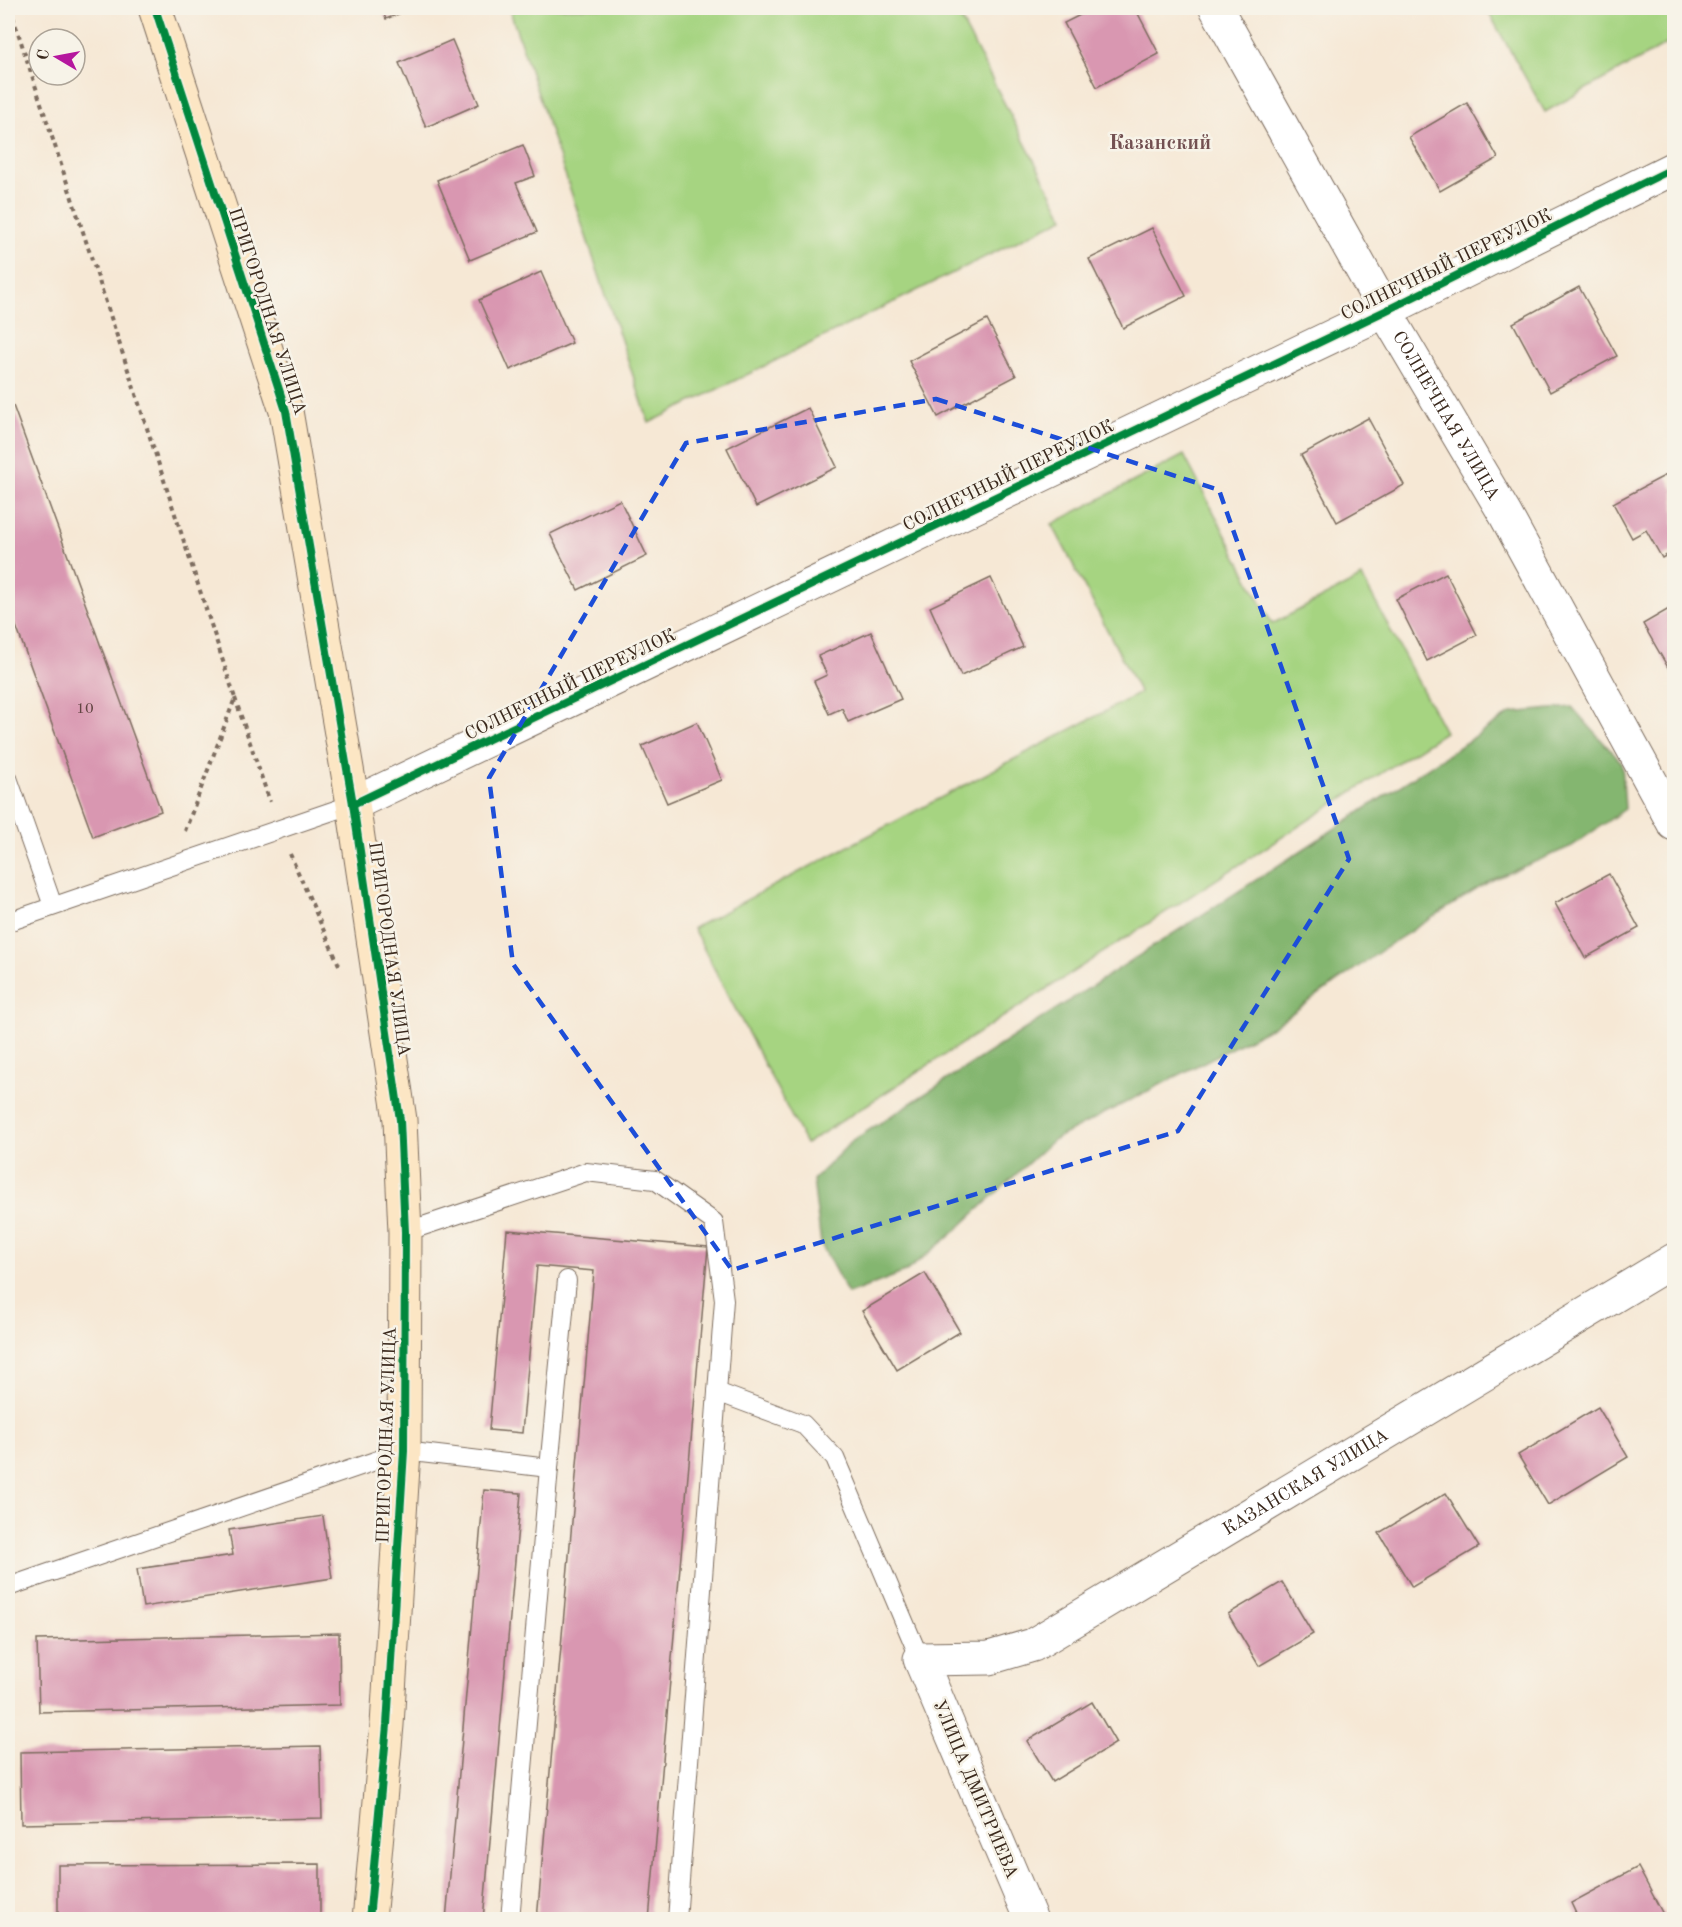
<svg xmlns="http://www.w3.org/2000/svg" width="1682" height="1927" font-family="'Old Standard TT',serif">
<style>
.green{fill:#a6d481;stroke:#707f50;stroke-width:1.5}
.forest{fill:#84b66f;stroke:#607046;stroke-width:1.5}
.building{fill:#d997b1}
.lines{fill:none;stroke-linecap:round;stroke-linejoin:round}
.lane-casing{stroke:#7c6c5e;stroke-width:20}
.street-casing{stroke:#7c6c5e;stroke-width:35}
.secondary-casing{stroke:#7c6c5e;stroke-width:35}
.path{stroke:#7c6c5e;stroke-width:4;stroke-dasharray:4.5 4.5;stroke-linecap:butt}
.lane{stroke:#fff;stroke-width:18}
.street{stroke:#fff;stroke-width:33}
.secondary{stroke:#fce6c4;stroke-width:33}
.cycleway-casing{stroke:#f7f3e8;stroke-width:11}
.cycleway{stroke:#00873e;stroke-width:8}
.marked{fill:none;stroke:#1d4ed8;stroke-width:4.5;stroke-dasharray:12 8;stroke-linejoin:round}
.labels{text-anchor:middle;stroke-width:5;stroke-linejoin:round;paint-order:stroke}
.number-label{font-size:15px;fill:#624543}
.street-label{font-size:18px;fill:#3b2a1e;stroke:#f7f3e8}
.quarter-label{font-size:21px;font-weight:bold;fill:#725051;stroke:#f7f3e8}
</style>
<rect width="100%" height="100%" fill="#f7f3e8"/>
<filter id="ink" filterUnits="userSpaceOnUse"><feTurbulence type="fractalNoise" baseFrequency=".0167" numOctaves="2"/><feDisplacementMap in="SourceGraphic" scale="12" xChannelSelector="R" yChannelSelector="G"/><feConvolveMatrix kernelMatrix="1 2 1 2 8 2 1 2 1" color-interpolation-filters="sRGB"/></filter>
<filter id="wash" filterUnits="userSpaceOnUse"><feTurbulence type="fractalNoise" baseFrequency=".008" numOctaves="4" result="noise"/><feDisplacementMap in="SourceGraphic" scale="24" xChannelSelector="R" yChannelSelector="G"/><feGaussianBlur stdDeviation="1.35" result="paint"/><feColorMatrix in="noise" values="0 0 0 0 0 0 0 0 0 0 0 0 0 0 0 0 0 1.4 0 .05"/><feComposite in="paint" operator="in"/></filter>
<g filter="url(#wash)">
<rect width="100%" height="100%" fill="#f6e8d5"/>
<!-- green -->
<g class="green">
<polygon points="509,8 955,8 1064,218 649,423"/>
<polygon points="1486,8 1674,8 1674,40 1545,112"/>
<polygon points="1184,455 1272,624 1362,577 1445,732 806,1144 693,928 1140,693 1052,524"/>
</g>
<!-- forest -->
<polygon class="forest" points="1572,707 1622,763 1625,809 1572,846 1490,881 1395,941 1272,1027 1053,1140 951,1235 905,1272 848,1294 821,1244 813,1180 852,1141 1293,856 1511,713"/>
<g id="blocks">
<!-- building -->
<g class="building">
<polygon points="381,8 413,8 386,19"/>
<polygon points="1094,8 1135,8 1159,54 1097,87 1064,23"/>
<polygon points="452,40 479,104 426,127 399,63"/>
<polygon points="1467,103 1498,158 1440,191 1409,137"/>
<polygon points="523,145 535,176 516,183 537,232 470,260 437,180"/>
<polygon points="1152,228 1186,296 1123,328 1089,259"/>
<polygon points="541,272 572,343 510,370 479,300"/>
<polygon points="1579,287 1617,356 1550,392 1513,323"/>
<polygon points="987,320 1016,376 938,417 909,361"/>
<polygon points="8,392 161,811 93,837 8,604"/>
<polygon points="808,408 837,467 756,507 727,448"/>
<polygon points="1368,418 1404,485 1337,522 1301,455"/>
<polygon points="1666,475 1674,490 1674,551 1662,558 1646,530 1632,538 1613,503"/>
<polygon points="620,500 647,556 578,590 550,534"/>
<polygon points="1446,573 1477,635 1427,661 1396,599"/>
<polygon points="991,578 1023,647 961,676 930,607"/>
<polygon points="1674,606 1674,668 1670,671 1643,624"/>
<polygon points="871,632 901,699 848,722 842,708 829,714 814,681 827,675 818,656"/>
<polygon points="697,722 722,780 667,803 642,746"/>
<polygon points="1609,874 1639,928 1585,958 1555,903"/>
<polygon points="507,1230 708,1247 649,1920 537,1920 594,1271 537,1266 522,1433 489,1430"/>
<polygon points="925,1273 960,1332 897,1370 862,1311"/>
<polygon points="1598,1407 1628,1457 1548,1505 1518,1455"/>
<polygon points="484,1490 521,1493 483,1920 446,1920"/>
<polygon points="1446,1493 1479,1547 1412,1587 1379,1533"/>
<polygon points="323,1516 332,1578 143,1607 137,1569 233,1555 229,1530"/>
<polygon points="1282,1582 1313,1634 1259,1666 1228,1614"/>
<polygon points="339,1633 340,1705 39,1712 37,1640"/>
<polygon points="1092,1702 1116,1743 1052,1782 1027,1741"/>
<polygon points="320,1746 322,1818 21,1824 20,1752"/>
<polygon points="320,1864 320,1920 58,1920 58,1865"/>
<polygon points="1638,1867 1666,1920 1579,1920 1571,1903"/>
</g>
</g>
</g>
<g filter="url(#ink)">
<use href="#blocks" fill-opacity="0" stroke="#7c6c5e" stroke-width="1.5"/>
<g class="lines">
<!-- lane casing -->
<g class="lane-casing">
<g id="lane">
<polyline points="8,778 53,906"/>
<polyline points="8,922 353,804"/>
<polyline points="405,1232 586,1172 655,1180 714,1222 724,1300 677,1920"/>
<polyline points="717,1392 803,1424 835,1458 920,1659"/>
<polyline points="549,1468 567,1280"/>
<polyline points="8,1587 404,1451 549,1468 510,1920"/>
</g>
</g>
<!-- street casing -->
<g class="street-casing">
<g id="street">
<path id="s1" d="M1216,8l169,303 120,203 169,310"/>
<polyline points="353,804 1385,311 1674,168"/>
<path id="s2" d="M1031,1920l-111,-261 69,-1 44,-13 641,-385"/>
</g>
</g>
<!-- secondary casing -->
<g class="secondary-casing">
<polyline id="secondary" points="155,8 286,411 353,804 400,1120 405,1232 404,1451 387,1725 369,1920"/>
</g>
<!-- path -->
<g class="path">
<polyline points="10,8 235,698 185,831"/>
<polyline points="235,698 270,802"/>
<polyline points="290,854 339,965"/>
</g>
<!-- lane -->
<use href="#lane" class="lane"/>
<!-- street -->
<use href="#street" class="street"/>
<!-- secondary -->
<use href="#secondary" class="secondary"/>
<!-- cycleway casing -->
<g class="cycleway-casing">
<g id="cycleway">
<polyline points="155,8 286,411 353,804 400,1120 405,1232 404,1451 387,1725 369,1920"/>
<polyline points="353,804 1385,311 1674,168"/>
</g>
</g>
<!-- cycleway -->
<use href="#cycleway" class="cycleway"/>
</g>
</g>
<!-- marked area -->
<path class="marked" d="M936,399l283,91 130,369 -171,272 -446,139 -219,-306 -24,-186 197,-335z"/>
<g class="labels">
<!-- number labels -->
<g class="number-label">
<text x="85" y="713">10</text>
</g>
<!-- street labels -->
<g class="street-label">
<text transform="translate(1446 264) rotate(-26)" y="6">СОЛНЕЧНЫЙ ПЕРЕУЛОК</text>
<text transform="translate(268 311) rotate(72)" y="6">ПРИГОРОДНАЯ УЛИЦА</text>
<text dy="6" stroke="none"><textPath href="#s1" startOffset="468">СОЛНЕЧНАЯ УЛИЦА</textPath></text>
<text transform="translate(1008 475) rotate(-26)" y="6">СОЛНЕЧНЫЙ ПЕРЕУЛОК</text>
<text transform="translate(570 684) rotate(-26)" y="6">СОЛНЕЧНЫЙ ПЕРЕУЛОК</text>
<text transform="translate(390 949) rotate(82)" y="6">ПРИГОРОДНАЯ УЛИЦА</text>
<text transform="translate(386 1435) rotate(-88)" y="6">ПРИГОРОДНАЯ УЛИЦА</text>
<text dy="6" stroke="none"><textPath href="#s2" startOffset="716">КАЗАНСКАЯ УЛИЦА</textPath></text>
<text transform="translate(976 1789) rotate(67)" y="6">УЛИЦА ДМИТРИЕВА</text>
</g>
<!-- quarter labels -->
<g class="quarter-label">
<text x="1160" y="149">Казанский</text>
</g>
</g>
<!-- margin -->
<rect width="1682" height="1927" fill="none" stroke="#f7f3e8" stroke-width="30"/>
<!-- north arrow -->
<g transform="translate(57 57) rotate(280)"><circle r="28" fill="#f7f3e8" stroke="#aca397" stroke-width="1.5"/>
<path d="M0-4.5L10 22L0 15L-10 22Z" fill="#b5179e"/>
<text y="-9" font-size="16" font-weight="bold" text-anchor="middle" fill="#3b2a1e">С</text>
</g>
</svg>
